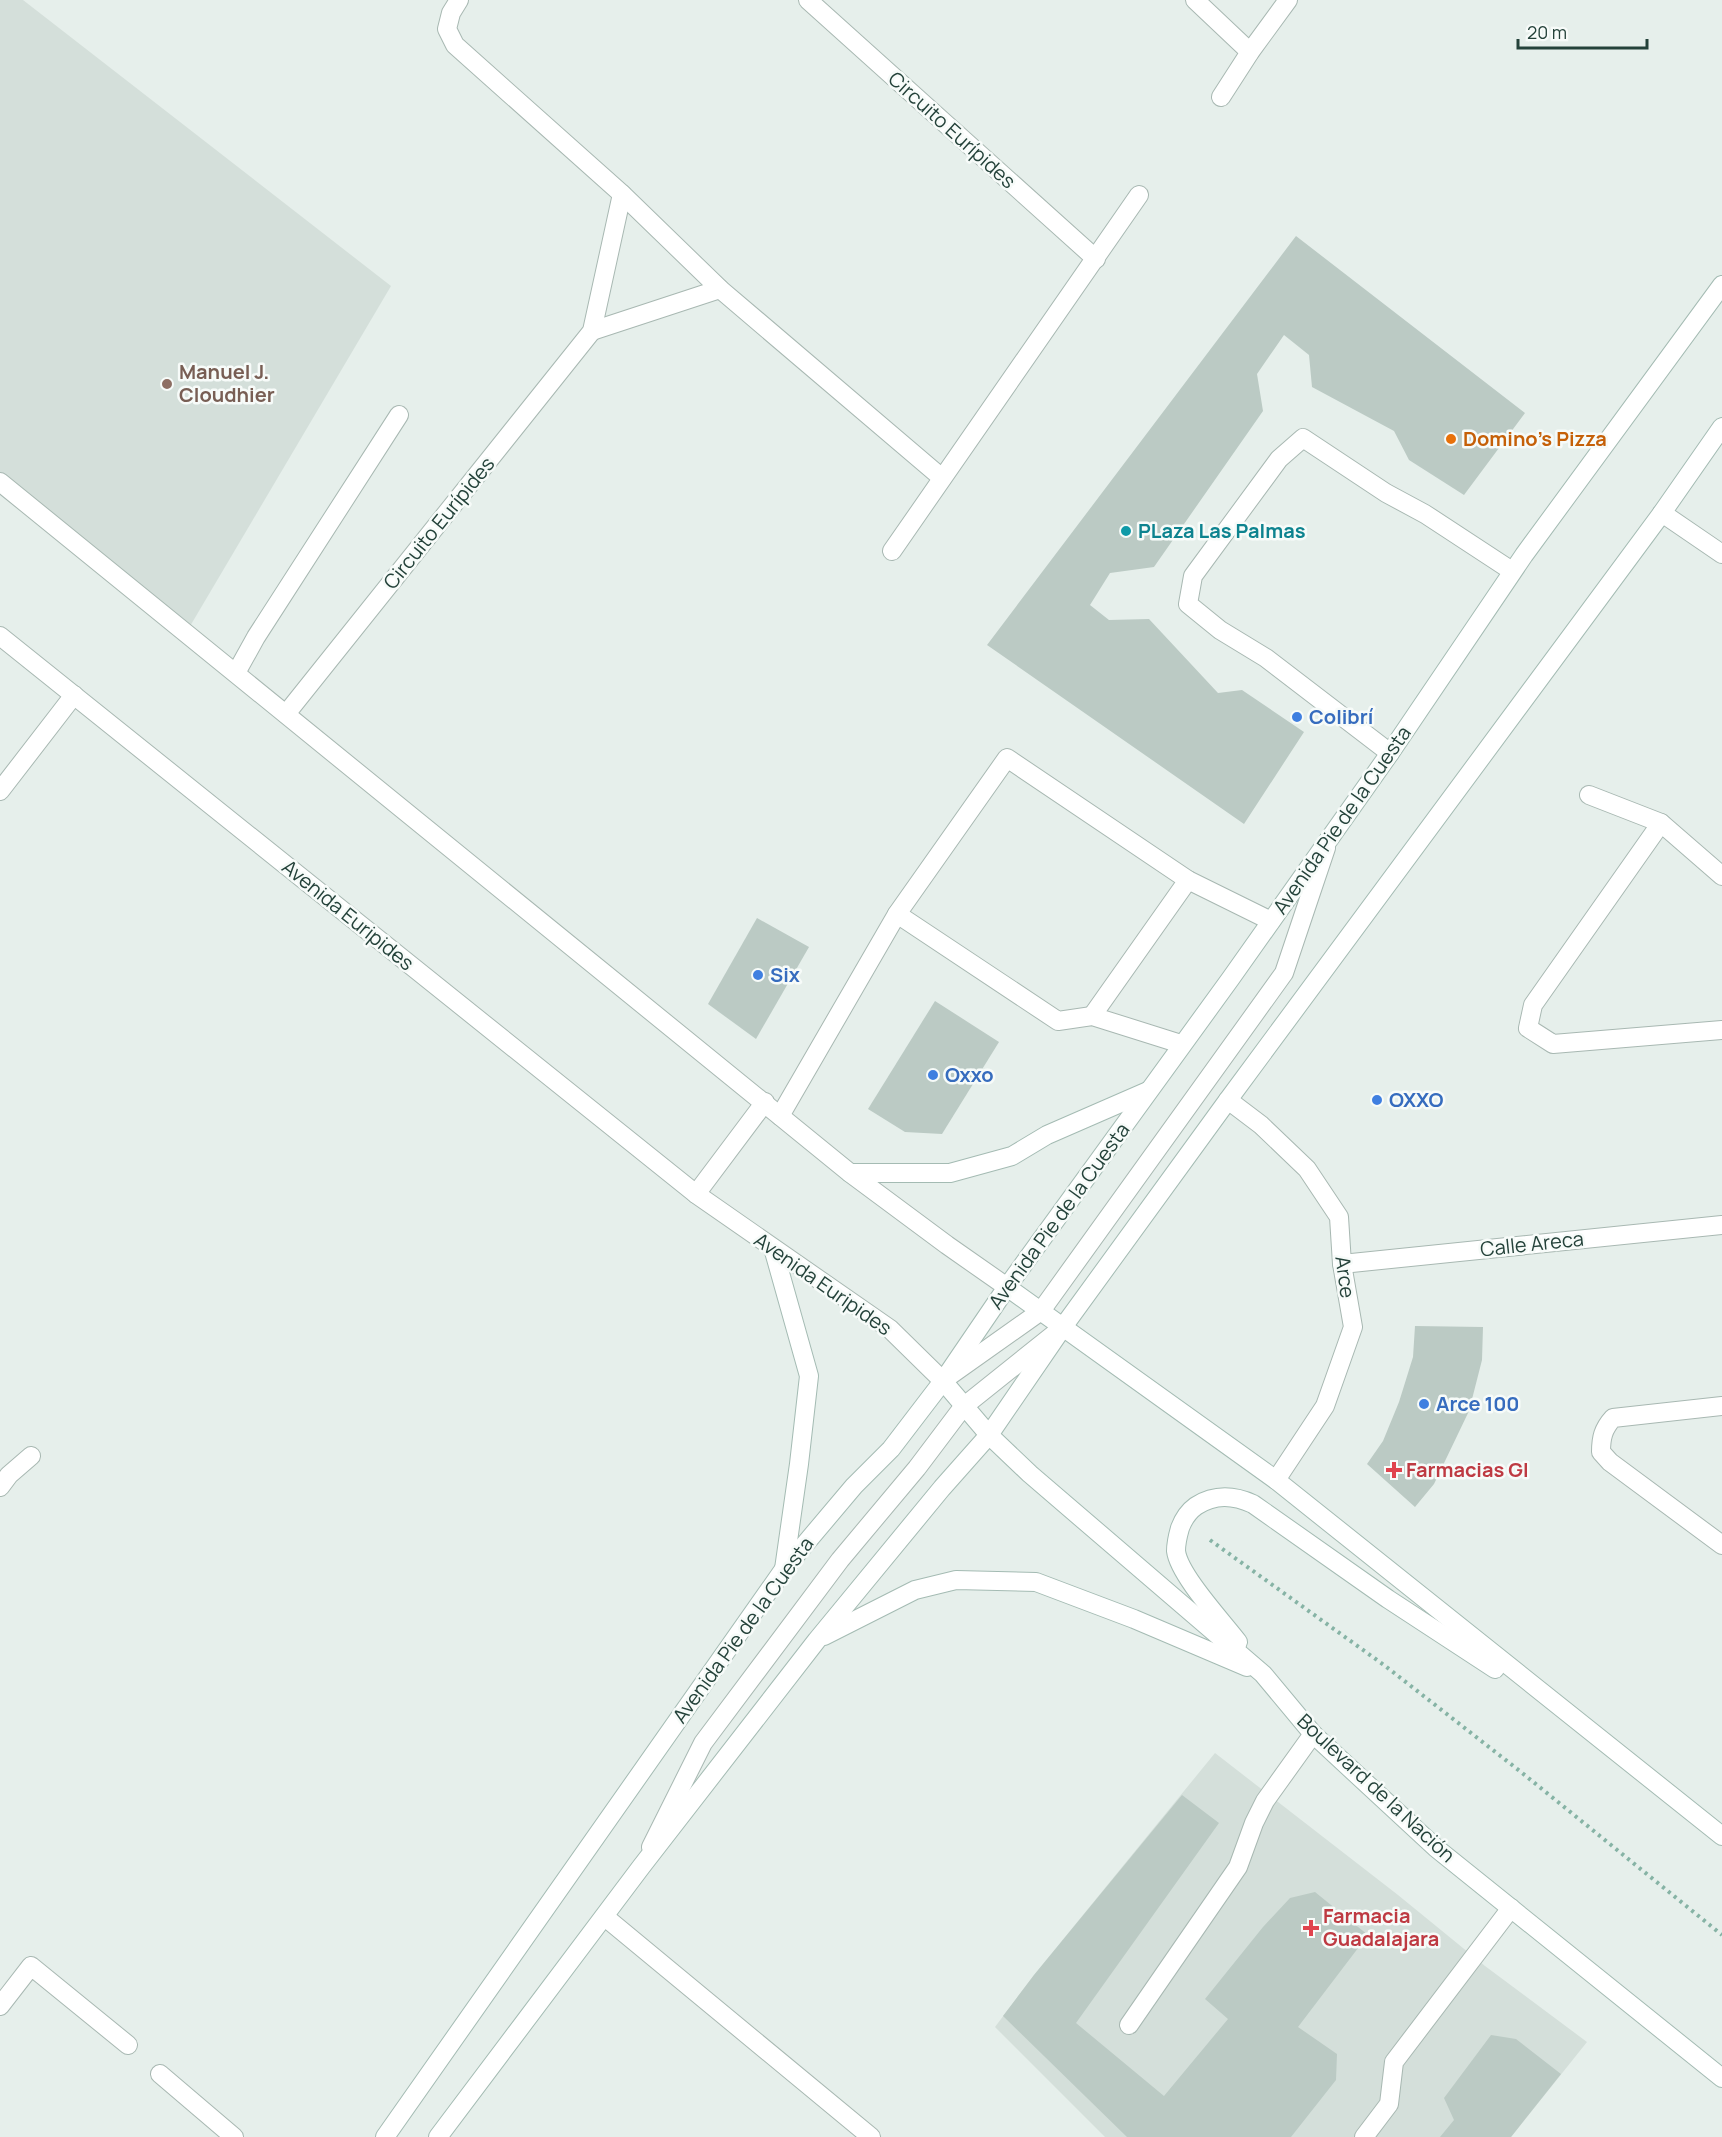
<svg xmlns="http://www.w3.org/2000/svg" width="1722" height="2137" font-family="Manrope,sans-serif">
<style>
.built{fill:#d4dfda}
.building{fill:#bbcac4}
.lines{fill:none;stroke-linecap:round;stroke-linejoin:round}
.service-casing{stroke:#a8b8b2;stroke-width:20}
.minor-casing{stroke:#a8b8b2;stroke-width:20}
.secondary-casing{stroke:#a4bbb3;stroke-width:20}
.path{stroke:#86b3a5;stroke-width:4;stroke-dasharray:3 4.5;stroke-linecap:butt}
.service{stroke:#fff;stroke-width:18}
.minor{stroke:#fff;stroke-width:18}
.secondary{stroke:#fff;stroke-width:18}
.education-dot{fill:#8d6e63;stroke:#f7fbf9;stroke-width:2}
.food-dot{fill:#e8710a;stroke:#f7fbf9;stroke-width:2}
.culture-dot{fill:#0f9aa8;stroke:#f7fbf9;stroke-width:2}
.shop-dot{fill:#3f7fe0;stroke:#f7fbf9;stroke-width:2}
.health-dot{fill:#e0444e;stroke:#f7fbf9;stroke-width:2}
.labels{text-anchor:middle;stroke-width:5;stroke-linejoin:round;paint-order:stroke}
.street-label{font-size:20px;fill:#24423a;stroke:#f7fbf9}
.education-label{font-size:20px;font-weight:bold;fill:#785e54;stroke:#f7fbf9;text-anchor:start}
.food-label{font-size:20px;font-weight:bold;fill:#c56008;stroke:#f7fbf9;text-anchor:start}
.culture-label{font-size:20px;font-weight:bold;fill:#0d838f;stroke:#f7fbf9;text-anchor:start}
.shop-label{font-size:20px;font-weight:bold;fill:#366cbe;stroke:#f7fbf9;text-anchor:start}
.health-label{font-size:20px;font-weight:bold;fill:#be3a42;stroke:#f7fbf9;text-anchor:start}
</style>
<rect width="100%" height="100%" fill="#e6efeb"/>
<!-- built -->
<g class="built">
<polygon points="0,0 23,0 391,286 186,633 0,482"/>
<polygon points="1215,1753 1398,1895 1485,1966 1587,2042 1511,2137 1105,2137 995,2027 1034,1975"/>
</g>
<!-- building -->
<g class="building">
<polygon points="1296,236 1525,413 1464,495 1409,460 1394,431 1312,387 1309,355 1284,335 1257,374 1263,411 1154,567 1110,573 1090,605 1109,620 1149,619 1218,693 1242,690 1304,732 1244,824 987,645"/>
<polygon points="757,918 809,947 756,1039 708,1004"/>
<polygon points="935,1001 999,1042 942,1134 905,1132 868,1109"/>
<polygon points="1415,1326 1483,1327 1482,1360 1469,1411 1434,1484 1415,1507 1367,1464 1383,1441 1399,1402 1413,1357"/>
<polygon points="1182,1795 1219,1823 1076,2023 1164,2096 1228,2019 1205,1999 1263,1927 1290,1898 1315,1892 1368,1935 1298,2027 1337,2054 1336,2080 1291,2137 1127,2137 1003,2016 1034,1975"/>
<polygon points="1491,2035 1516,2039 1561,2074 1511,2137 1440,2137 1454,2120 1444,2098"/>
</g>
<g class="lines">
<!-- service casing -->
<g class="service-casing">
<g id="service">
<polyline points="236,673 256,637 399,415"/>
<polyline points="1390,753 1266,658 1220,630 1188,604 1193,576 1279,459 1303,438 1386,493 1425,514 1512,571"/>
<polyline points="1092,1016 1188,880"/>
<polyline points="1181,1044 1092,1016 1058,1021 897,914 1007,758 1188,880 1271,921"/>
<polyline points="780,1116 897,914"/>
<polyline points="945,1379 1041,1311 1284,973 1326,848"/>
<polyline points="651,1847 703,1743 840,1560 917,1468 963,1407 1058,1331"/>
<polyline points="605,1917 871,2137"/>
<polyline points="0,2006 31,1966 128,2045"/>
<polyline points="1129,2025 1238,1867 1254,1823 1265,1801 1313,1734"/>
<polyline points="160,2074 234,2137"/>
<polyline points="1364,2137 1389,2104 1394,2062 1511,1908"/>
</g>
</g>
<!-- minor casing -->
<g class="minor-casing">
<g id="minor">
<polyline points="459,0 451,13 447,29 455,45 622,194 720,289 942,478"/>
<polyline points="808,0 1096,259"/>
<polyline points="1195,0 1250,52"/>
<polyline points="1221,97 1250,52 1288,0"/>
<polyline points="592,331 720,289"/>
<polyline points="0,482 850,1173 947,1245 1007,1287"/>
<polyline points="1662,513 1722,554"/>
<polyline points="892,551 1139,195"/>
<polyline points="0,636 696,1194 890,1329 943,1381"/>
<polyline points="286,714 592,331 622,194"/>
<polyline points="0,791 74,695"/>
<polyline points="1589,795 1661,823 1722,876"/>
<polyline points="1661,823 1533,1005 1528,1028 1553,1044 1722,1030"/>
<polyline points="1228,1100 1261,1125 1307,1169 1339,1217 1342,1264 1353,1327 1325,1406 1276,1480"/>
<polyline points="696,1194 765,1102"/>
<polyline points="1342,1264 1722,1225"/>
<path d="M1722,1406l-109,12c-10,11 -12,20 -12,34l9,10 112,83"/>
<polyline points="0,1487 9,1475 31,1456"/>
</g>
</g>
<!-- secondary casing -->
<g class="secondary-casing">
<g id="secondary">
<polyline points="850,1173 950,1173 1012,1156 1047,1135 1148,1091"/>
<polyline points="773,1248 809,1376 799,1464 784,1569"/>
<polyline points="1007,1287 1276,1480 1722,1836"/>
<polyline points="943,1381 989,1435 1030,1474 1263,1674 1313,1734 1436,1848 1722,2078"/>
<polyline points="824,1636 915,1590 956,1580 1036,1582 1134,1619 1247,1667"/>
<path d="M1238,1642c-16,-21 -59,-67 -62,-91 0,-7 2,-16 4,-23 3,-8 9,-17 16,-22 19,-12 37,-11 57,-2l135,95 107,70"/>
<polyline points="385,2137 784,1569 854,1486 891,1449 943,1381 1007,1287 1231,978 1390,753 1524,555 1722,285"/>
<polyline points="438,2137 641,1867 817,1640 942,1488 989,1435 1063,1327 1228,1100 1662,513 1722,427"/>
</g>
</g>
<!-- path -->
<polyline class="path" points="1210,1540 1384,1665 1521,1772 1722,1935"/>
<!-- service -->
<use href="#service" class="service"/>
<!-- minor -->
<use href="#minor" class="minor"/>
<!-- secondary -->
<use href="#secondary" class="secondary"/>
</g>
<!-- markers -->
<circle class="education-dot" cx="167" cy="384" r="6"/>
<circle class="food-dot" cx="1451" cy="439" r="6"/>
<circle class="culture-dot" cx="1126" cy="531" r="6"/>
<g class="shop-dot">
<circle cx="1297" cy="717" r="6"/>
<circle cx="758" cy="975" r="6"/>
<circle cx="933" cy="1075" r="6"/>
<circle cx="1377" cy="1100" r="6"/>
<circle cx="1424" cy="1404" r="6"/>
</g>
<g class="health-dot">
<path d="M1391 1461h6v6h6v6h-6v6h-6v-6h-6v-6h6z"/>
<path d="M1308 1919h6v6h6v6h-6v6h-6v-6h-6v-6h6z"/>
</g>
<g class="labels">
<!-- street labels -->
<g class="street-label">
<text transform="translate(952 130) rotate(42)" y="7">Circuito Eurípides</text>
<text transform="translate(439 523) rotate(-51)" y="7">Circuito Eurípides</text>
<text transform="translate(1342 820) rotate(-55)" y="7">Avenida Pie de la Cuesta</text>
<text transform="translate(348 915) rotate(39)" y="7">Avenida Euripides</text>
<text transform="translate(1059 1216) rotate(-54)" y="7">Avenida Pie de la Cuesta</text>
<text transform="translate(1532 1244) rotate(-6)" y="7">Calle Areca</text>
<text transform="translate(1345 1277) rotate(82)" y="7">Arce</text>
<text transform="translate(823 1284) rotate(35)" y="7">Avenida Euripides</text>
<text transform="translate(743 1630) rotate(-54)" y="7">Avenida Pie de la Cuesta</text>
<text transform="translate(1376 1788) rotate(43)" y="7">Boulevard de la Nación</text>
</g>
<!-- education labels -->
<g class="education-label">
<text x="179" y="379">Manuel J.<tspan x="179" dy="23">Cloudhier</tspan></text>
</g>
<!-- food labels -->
<g class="food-label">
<text x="1463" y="446">Domino's Pizza</text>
</g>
<!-- culture labels -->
<g class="culture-label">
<text x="1138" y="538">PLaza Las Palmas</text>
</g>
<!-- shop labels -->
<g class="shop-label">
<text x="1309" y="724">Colibrí</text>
<text x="770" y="982">Six</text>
<text x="945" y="1082">Oxxo</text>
<text x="1389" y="1107">OXXO</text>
<text x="1436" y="1411">Arce 100</text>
</g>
<!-- health labels -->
<g class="health-label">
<text x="1406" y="1477">Farmacias GI</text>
<text x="1323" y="1923">Farmacia<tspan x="1323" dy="23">Guadalajara</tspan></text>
</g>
</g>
<!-- scale -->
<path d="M1518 39v9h129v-9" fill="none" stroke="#24423a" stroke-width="3"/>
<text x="1527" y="39" font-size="18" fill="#24423a" stroke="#f7fbf9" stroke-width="4.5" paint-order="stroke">20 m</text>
</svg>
